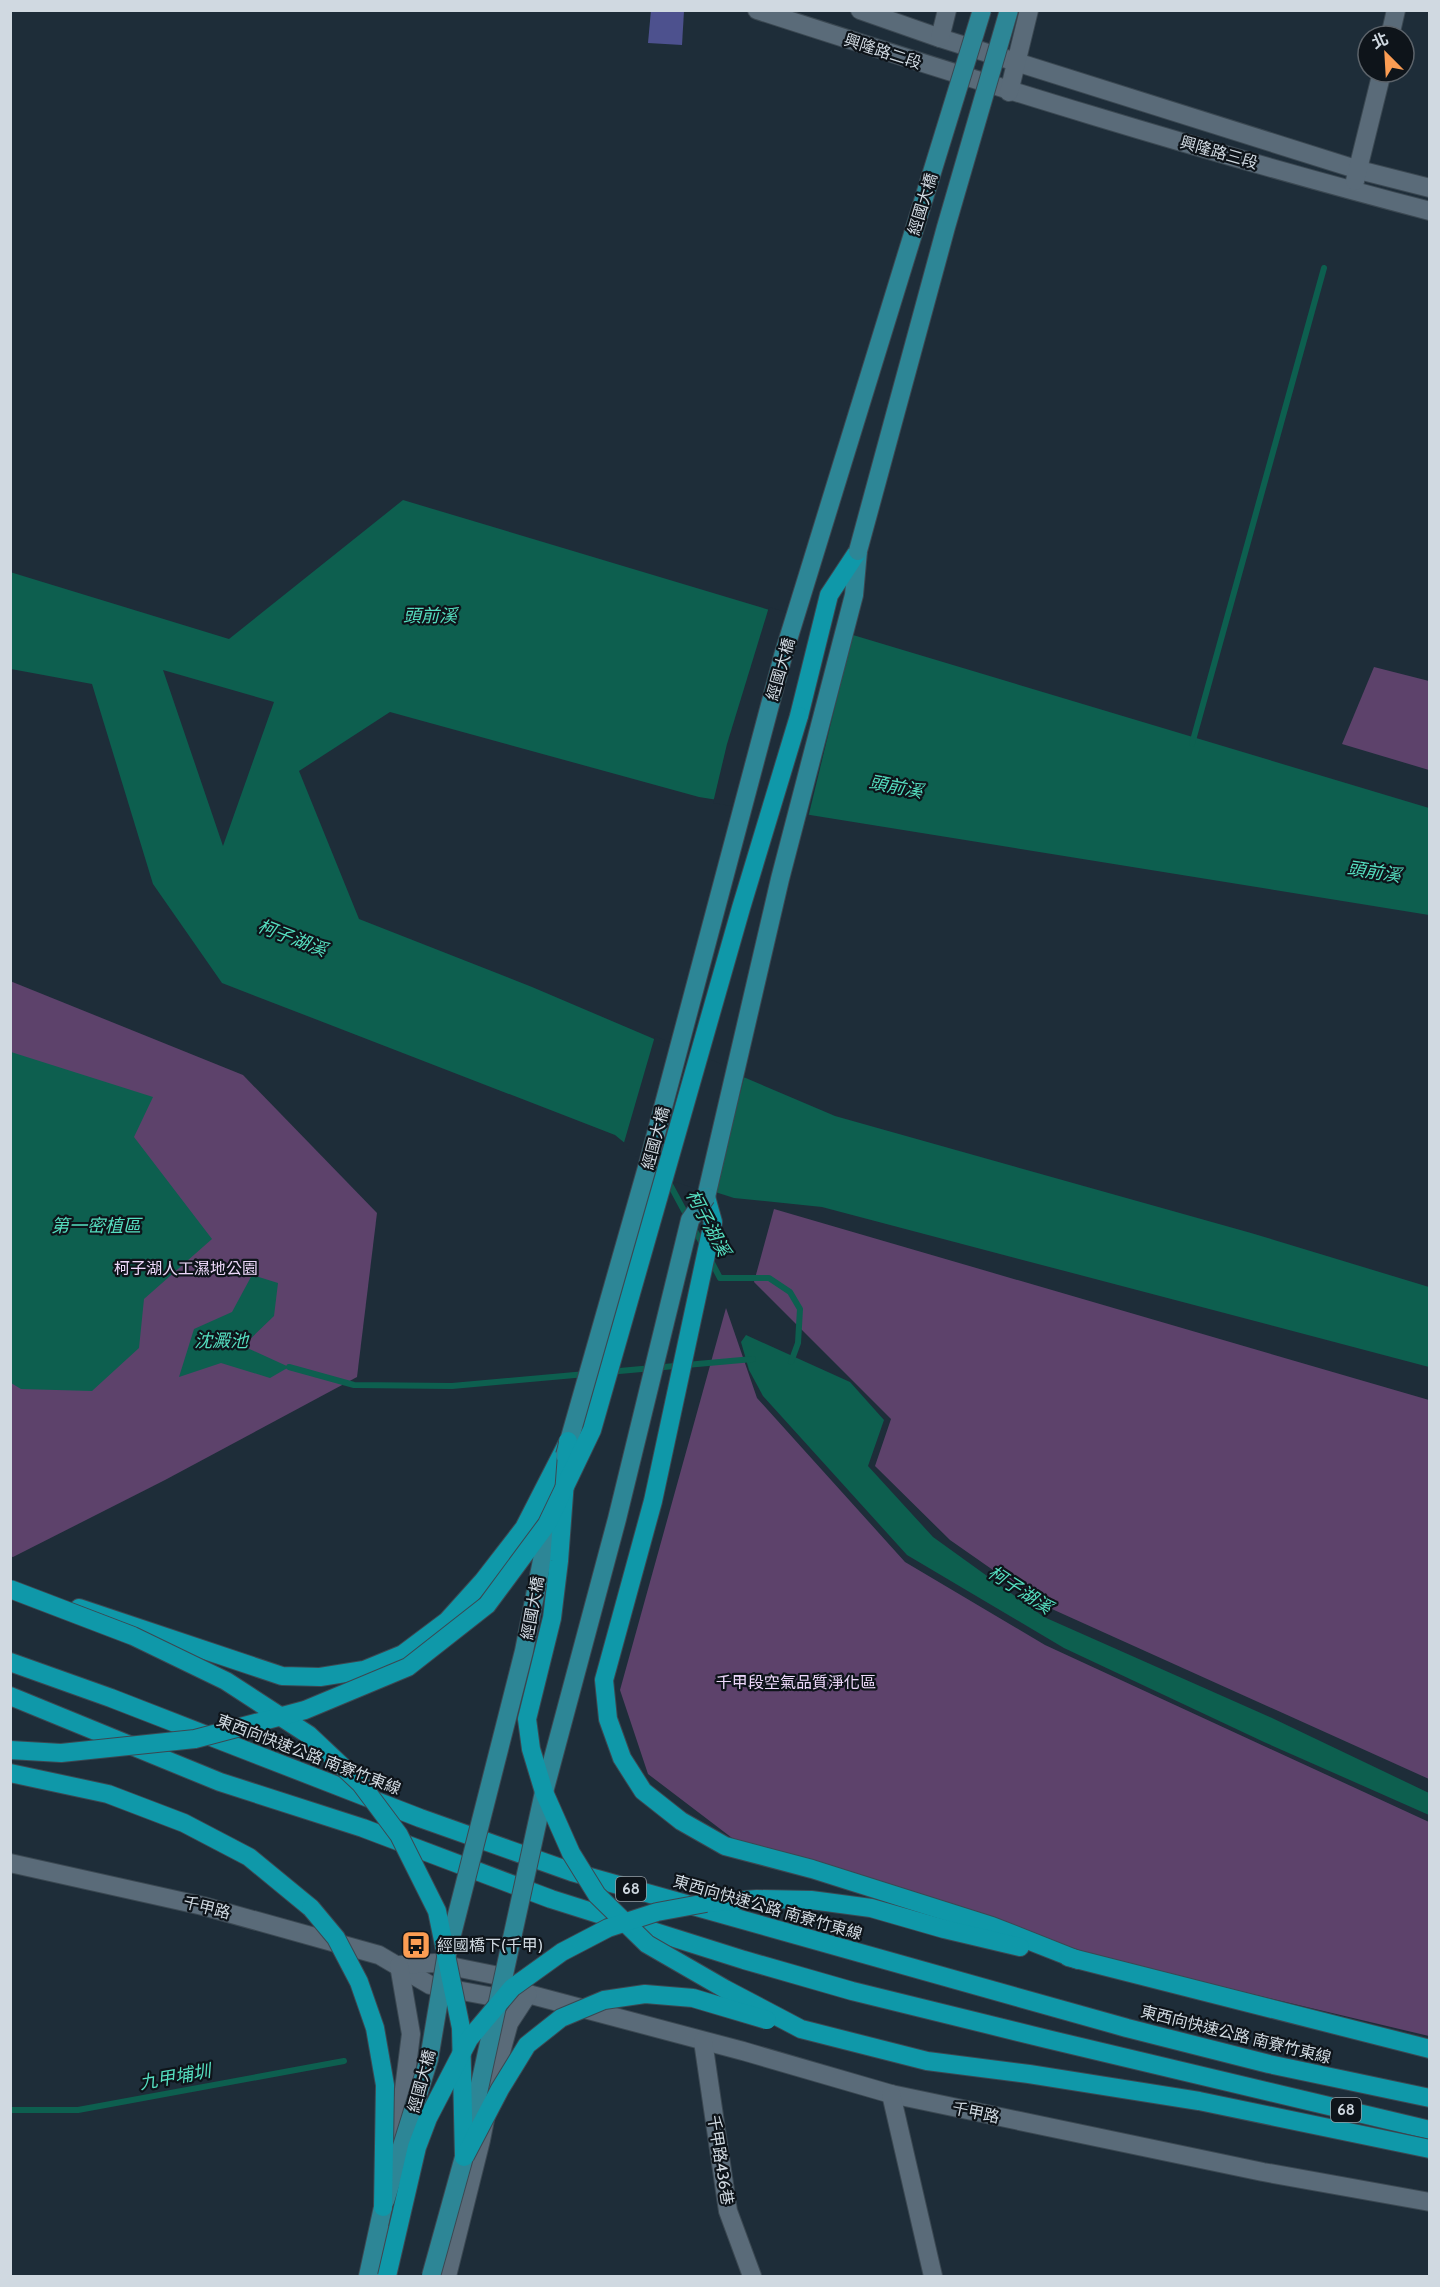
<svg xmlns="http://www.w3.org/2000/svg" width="1440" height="2287" font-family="Cabin,'Noto Sans TC',sans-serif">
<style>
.green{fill:#5d426b}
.water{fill:#0d5f4f;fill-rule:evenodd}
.pier{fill:#1e2d39}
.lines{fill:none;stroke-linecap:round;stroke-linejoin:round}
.stream{stroke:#0d5f4f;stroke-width:6}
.building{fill:#4d518e}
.minor-casing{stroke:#3b4852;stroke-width:20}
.major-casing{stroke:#3b4852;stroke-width:20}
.highway-casing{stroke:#3b4852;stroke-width:20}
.minor{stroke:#5a6b79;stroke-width:18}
.major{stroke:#2d8696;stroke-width:18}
.highway{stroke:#0f98a9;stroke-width:18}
.major-bridge-casing{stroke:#3b4852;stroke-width:20;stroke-linecap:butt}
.highway-bridge-casing{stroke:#3b4852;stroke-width:20;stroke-linecap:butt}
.major-bridge{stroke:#2d8696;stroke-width:18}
.highway-bridge{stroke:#0f98a9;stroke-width:18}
.labels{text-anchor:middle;stroke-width:4.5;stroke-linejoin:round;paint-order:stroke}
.shield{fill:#0e141a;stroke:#969ea5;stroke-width:1.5}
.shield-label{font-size:15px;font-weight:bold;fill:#d0d9e1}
.street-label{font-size:16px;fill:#d0d9e1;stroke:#0e141a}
.park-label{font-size:16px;fill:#edd8fa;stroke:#0e141a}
.poi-label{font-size:16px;fill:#d0d9e1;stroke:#0e141a;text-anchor:start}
.water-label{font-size:18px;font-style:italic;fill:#55dfc0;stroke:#0e141a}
</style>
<rect width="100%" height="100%" fill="#1e2d39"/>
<!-- green -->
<g class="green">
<polygon points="1374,667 1429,681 1429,770 1342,744"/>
<polygon points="10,981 243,1075 377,1213 357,1377 165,1480 13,1557 10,1556"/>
<polygon points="774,1209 1429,1400 1429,1779 1043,1605 950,1540 875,1466 891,1419 754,1282"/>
<polygon points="726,1308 757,1398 905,1562 1045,1645 1429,1822 1429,2036 1083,1954 740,1844 648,1774 620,1690"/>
</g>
<!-- water -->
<g class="water">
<path d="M403,500l1026,308v107l-730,-118 -309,-85 -91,59 60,148 173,68 303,129 416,117 178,54v80l-607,-160 -88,-9 -69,-22 -50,-41 -393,-152 -69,-99 -61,-200 -81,-15 -1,-97 219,67zM163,670l111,32 -51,144z"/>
<polygon points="11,1052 153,1097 134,1137 212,1239 144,1299 139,1348 92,1391 21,1389 11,1383"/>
<polygon points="252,1275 278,1283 274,1316 243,1346 289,1367 270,1378 221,1363 179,1377 194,1329 232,1312"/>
<polygon points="746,1335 850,1382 884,1420 868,1466 933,1537 1044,1617 1272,1718 1429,1793 1429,1815 1264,1742 1064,1648 907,1555 763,1396 749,1370 741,1342"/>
</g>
<!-- pier -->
<g class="pier">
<polygon points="769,607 853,632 808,818 713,803 727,744"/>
<polygon points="655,1036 745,1074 714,1195 664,1178 623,1146"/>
</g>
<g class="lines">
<!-- stream -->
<g class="stream">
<polyline points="1192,744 1324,268"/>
<polyline points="667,1179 688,1218"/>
<polyline points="693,1227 704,1247"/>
<polyline points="710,1259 720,1278 769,1278 790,1292 800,1309 798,1343 791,1362"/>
<polyline points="289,1367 354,1385 452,1386 753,1359"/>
<polyline points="10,2110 78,2110 344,2061"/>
</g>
</g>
<!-- building -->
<polygon class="building" points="651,10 684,11 682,45 648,43"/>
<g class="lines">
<!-- minor casing -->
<g class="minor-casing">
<g id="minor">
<path d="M757,10c223,72 446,142 673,201"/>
<polyline points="860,10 940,38 1359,170 1430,188"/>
<polyline points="1390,36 1396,10"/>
<polyline points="940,38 947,10"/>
<polyline points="1009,92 1029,10"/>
<polyline points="1355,181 1382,72"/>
<polyline points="10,1863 203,1906 379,1955 430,1985 494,1997 513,1996"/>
<polyline points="399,1965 435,1963 499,1976 528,1994 743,2051 891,2094 1263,2172 1430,2202"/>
<polyline points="703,2041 728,2211 752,2276"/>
<polyline points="891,2094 933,2276"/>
<polyline points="397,2145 411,2034 399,1965"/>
<polyline points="378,2276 384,2234"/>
<polyline points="447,2276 481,2140 491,2089 509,2023 528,1994"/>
</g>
</g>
<!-- major casing -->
<g class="major-casing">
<g id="major">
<polyline points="706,1197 780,879 854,595 858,551"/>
<polyline points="368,2276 383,2207"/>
</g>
</g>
<!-- highway casing -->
<g class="highway-casing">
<g id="highway">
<polyline points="799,716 829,595 858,551"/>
<polyline points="706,1197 713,1222 653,1501 604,1680 608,1719 622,1758 643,1791 681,1821 725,1846 812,1869 992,1926 1078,1960"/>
<polyline points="79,1608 282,1676 320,1677 364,1670 403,1654 447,1621 483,1581 524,1528 568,1442"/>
<polyline points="10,1662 111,1698 420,1818 572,1872 1127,2028 1269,2064 1430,2098"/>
<polyline points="10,1696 220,1782 363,1828 551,1899 744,1960 852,1991 1047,2039 1430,2130"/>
<polyline points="10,1773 108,1794 184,1823 249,1857 311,1908"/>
<polyline points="706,1903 757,1899 811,1900 871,1908 944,1929 1020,1947"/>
<polyline points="1068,1957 1430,2049"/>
</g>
</g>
<!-- minor -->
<use href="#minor" class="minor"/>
<!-- major -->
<use href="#major" class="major"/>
<!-- highway -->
<use href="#highway" class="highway"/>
<!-- major-bridge casing -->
<g class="major-bridge-casing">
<g id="major-bridge">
<polyline points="858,551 946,227 1009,10"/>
<polyline points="565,1455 648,1164 783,656 982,10"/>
<polyline points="385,2201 429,2059 446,1958 524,1651 550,1520"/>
<polyline points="431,2276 464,2157 544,1792 617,1519 690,1220 706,1197"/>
</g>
</g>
<!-- highway-bridge casing -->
<g class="highway-bridge-casing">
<g id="highway-bridge">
<polyline points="568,1441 559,1561 552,1618 527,1719 531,1749 544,1792 571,1853 597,1895 647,1944 725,1989 801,2029 927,2061 1029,2074 1199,2101 1430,2149"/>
<polyline points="10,1589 133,1636 226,1681 309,1735 361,1784 399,1835 437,1911 461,2028 464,2157"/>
<polyline points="10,1750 61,1753 195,1739 305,1710 408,1667 487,1605 547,1524 592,1430 741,908 799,716"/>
<polyline points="311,1908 336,1938 359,1982 375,2028 385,2085 383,2207"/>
<polyline points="465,2156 500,2089 527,2045 561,2018 604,2000 645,1994 693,1998 767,2020"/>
<polyline points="387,2276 417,2147 428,2118 469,2039 512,1988 562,1952 608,1928 657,1912 706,1903"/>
</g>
</g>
<!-- major-bridge -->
<use href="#major-bridge" class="major-bridge"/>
<!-- highway-bridge -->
<use href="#highway-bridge" class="highway-bridge"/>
</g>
<!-- icons -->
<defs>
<g id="bus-square" transform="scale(1.5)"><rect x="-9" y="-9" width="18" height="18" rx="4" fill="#fc9d53" stroke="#0e141a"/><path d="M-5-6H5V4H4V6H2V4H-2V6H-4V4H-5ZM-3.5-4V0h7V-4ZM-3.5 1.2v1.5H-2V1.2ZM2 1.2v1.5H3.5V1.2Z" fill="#111"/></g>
</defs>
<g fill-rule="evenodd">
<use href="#bus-square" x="416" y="1945"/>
</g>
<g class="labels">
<!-- shield labels -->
<g class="shield">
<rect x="616" y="1877" width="30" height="24" rx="4.5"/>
<rect x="1331" y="2098" width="30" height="24" rx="4.5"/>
</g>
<g class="shield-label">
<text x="631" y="1894">68</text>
<text x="1346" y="2115">68</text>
</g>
<!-- street labels -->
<g class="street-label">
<text transform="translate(883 51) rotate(18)" y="6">興隆路二段</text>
<text transform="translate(1219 152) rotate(16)" y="6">興隆路三段</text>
<text transform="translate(922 204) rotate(-73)" y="6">經國大橋</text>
<text transform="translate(780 669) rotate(-74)" y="6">經國大橋</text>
<text transform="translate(655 1138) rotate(-75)" y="6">經國大橋</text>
<text transform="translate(532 1608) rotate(-80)" y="6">經國大橋</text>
<text transform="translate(309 1754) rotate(21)" y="6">東西向快速公路 南寮竹東線</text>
<text transform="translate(207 1907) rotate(14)" y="6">千甲路</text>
<text transform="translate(768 1907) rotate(16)" y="6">東西向快速公路 南寮竹東線</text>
<text transform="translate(1236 2034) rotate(14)" y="6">東西向快速公路 南寮竹東線</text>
<text transform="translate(421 2081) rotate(-75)" y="6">經國大橋</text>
<text transform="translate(976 2112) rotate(12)" y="6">千甲路</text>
<text transform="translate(721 2160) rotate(81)" y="6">千甲路436巷</text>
</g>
<!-- park labels -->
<g class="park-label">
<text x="186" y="1274">柯子湖人工濕地公園</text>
<text x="796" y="1688">千甲段空氣品質淨化區</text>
</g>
<!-- poi labels -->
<g class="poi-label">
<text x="437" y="1951">經國橋下(千甲)</text>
</g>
<!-- water labels -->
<g class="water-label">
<text x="430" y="622">頭前溪</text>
<text transform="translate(896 787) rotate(11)" y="6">頭前溪</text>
<text transform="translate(1374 872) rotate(9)" y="6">頭前溪</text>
<text transform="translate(292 938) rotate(21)" y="6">柯子湖溪</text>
<text transform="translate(708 1223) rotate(62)" y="6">柯子湖溪</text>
<text x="96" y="1232">第一密植區</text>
<text x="221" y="1347">沈澱池</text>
<text transform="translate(1020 1590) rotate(33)" y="6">柯子湖溪</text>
<text transform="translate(175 2077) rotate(-10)" y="6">九甲埔圳</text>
</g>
</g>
<!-- border -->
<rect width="1440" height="2287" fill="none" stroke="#d0d9e1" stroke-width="24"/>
<!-- north arrow -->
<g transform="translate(1386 54) rotate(336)"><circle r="28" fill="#0e141a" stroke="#5c636a" stroke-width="1.5"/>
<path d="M0-4.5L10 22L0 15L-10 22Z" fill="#fc9d53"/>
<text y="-9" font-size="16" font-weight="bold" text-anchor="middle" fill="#d0d9e1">北</text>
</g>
</svg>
